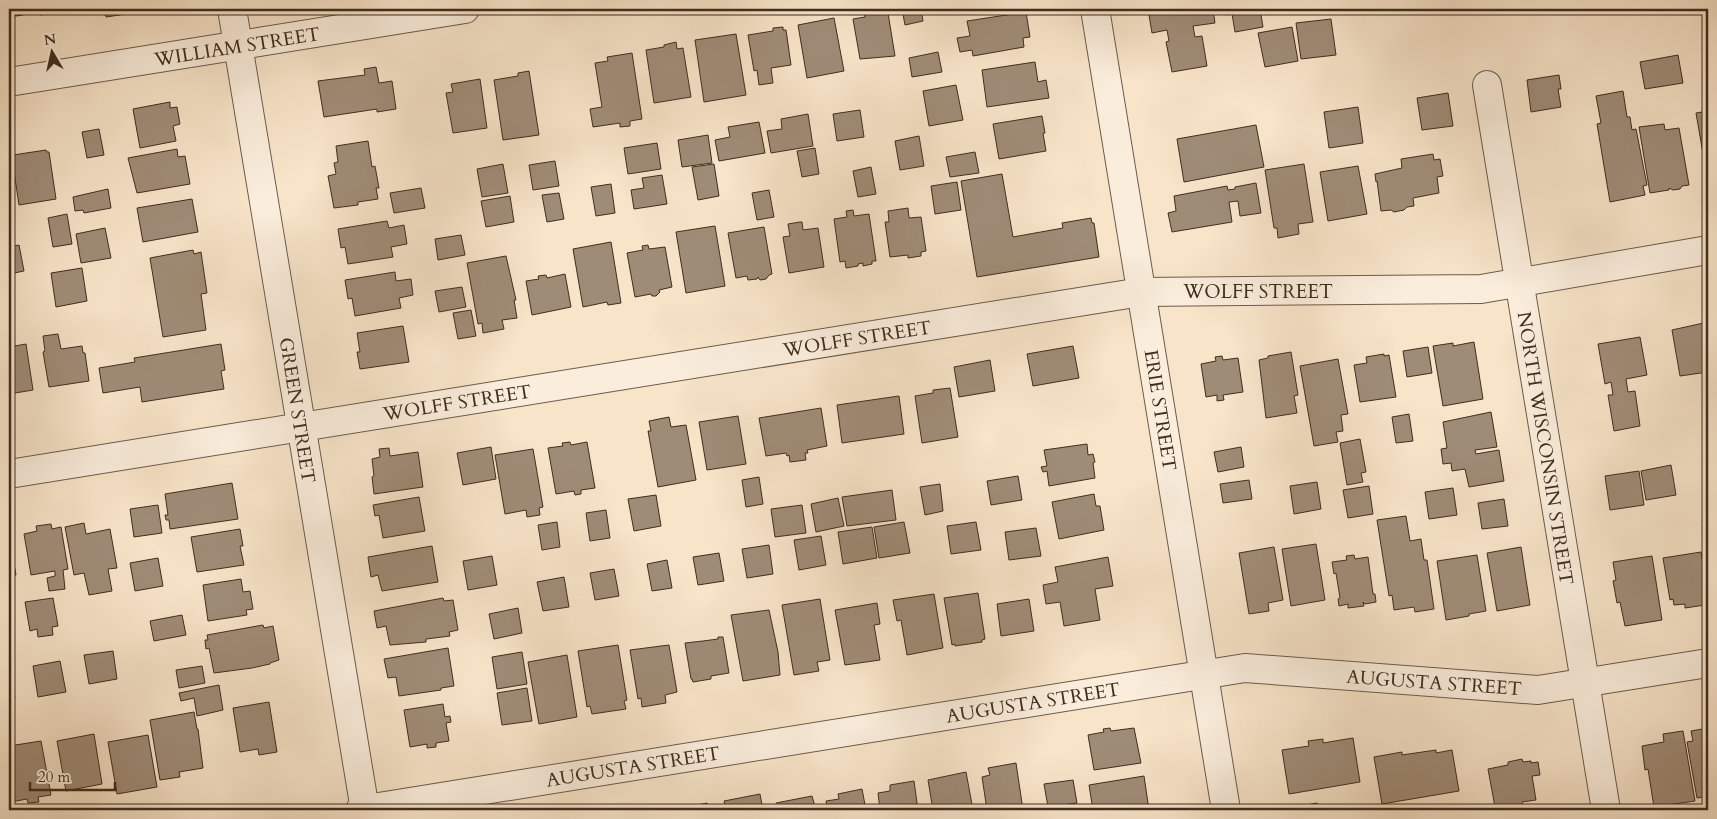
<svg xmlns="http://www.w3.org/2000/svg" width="1717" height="819" font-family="Cardo,serif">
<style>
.building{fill:#9f8c77;stroke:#3f2d1f}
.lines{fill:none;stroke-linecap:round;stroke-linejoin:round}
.street-casing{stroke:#6d5b4a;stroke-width:30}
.street{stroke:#faeddc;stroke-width:28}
.labels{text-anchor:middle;stroke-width:5;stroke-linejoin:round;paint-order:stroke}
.street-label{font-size:19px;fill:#3f2d1f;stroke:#faeddc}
</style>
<rect width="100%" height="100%" fill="#f7e4c9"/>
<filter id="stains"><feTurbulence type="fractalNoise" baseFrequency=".004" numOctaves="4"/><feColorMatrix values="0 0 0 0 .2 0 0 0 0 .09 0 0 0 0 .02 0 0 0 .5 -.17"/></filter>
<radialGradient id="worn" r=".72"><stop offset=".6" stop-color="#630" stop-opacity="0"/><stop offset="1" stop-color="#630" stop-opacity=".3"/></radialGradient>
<!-- building -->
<g class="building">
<polygon points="9,9 22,9 23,15 9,17"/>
<polygon points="38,9 59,9 59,12 40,15"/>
<polygon points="104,9 152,9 153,10 106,17"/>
<polygon points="902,9 921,9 923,21 905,25"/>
<polygon points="1148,9 1213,9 1215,23 1193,26 1195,37 1202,36 1207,66 1172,72 1166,42 1169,41 1167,30 1152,33"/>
<polygon points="1226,9 1263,9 1260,9 1263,27 1235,32 1232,14 1227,15"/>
<polygon points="876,10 876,15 888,13 895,56 860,59 853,19 865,17 864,12"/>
<polygon points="1026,12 1030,37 1023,38 1024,47 973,56 972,50 960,52 957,38 970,36 967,21"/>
<polygon points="834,18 844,71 807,78 798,25"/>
<polygon points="1331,19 1336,55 1301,59 1296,23"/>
<polygon points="783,27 783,30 786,30 791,65 771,68 773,83 759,85 757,70 754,71 748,35 773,31 773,28"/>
<polygon points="1292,27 1298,61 1265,67 1258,33"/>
<polygon points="736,34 746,95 704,102 695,40"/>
<polygon points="676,42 677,49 683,48 691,97 654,103 646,50 664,47 664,45"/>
<polygon points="938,52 942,72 912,77 909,58"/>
<polygon points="632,53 642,119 630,121 630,126 620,127 620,123 593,127 590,109 602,107 595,63 608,61 607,57"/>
<polygon points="1678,55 1683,83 1645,89 1640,62"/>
<polygon points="1035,62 1038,82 1046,80 1049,98 987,107 982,70"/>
<polygon points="376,67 379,83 392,81 396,109 377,112 377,109 324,117 318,81 365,75 364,69"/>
<polygon points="529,71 539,135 503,140 494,80 518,76 518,73"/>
<polygon points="1559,75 1561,89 1558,89 1561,107 1531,112 1527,80"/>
<polygon points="480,79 487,128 453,133 446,93 453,92 451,84"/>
<polygon points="956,85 963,120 929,126 923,91"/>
<polygon points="1623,91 1627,117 1630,117 1632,130 1636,129 1647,185 1643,186 1645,195 1610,202 1597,124 1601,123 1596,96"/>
<polygon points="1448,93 1453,126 1422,130 1417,98"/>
<polygon points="170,102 170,108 177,107 180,124 173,126 176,141 140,148 133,109"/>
<polygon points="1358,107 1363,143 1329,148 1324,112"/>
<polygon points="860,110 864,137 837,141 833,114"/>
<polygon points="1708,111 1708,165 1705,165 1696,113"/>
<polygon points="808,114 813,146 771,153 767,131 782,129 781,119"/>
<polygon points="1042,116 1045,133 1043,133 1046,151 999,159 993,124"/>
<polygon points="759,122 765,153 719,161 715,140 730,137 728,127"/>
<polygon points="1664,124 1665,130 1679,128 1689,185 1682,186 1680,189 1673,190 1669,188 1669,190 1650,193 1639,127"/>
<polygon points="1256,125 1264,167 1184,182 1177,139"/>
<polygon points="99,129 104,155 87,158 82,132"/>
<polygon points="708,135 712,163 682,167 678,140"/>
<polygon points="919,136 924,166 900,170 895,141"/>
<polygon points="368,141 372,167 375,166 379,188 376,188 378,199 358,202 358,205 334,208 328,176 336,174 334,163 338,162 336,146"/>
<polygon points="657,143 661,169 628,174 624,148"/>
<polygon points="815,148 819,174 802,177 797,151"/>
<polygon points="177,149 178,157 185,156 190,184 137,193 128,158"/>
<polygon points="46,150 47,152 49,152 56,199 19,205 12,158 14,157 13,155"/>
<polygon points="975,152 979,173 950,177 946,157"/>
<polygon points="1433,154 1434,160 1440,159 1443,176 1437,177 1439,193 1413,198 1414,206 1407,207 1404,210 1394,212 1391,210 1381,211 1377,181 1376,182 1375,174 1402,168 1401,159"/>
<polygon points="555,161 559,186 533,190 529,165"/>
<polygon points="503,164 508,193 482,197 477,169"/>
<polygon points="714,164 719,196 698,200 692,167"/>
<polygon points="1304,164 1313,222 1298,224 1299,234 1278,238 1277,228 1274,228 1265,170"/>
<polygon points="1358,166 1367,214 1328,221 1320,172"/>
<polygon points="871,167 876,194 858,197 853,171"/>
<polygon points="1002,174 1013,237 1063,228 1062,223 1091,218 1092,223 1094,223 1099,257 977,277 961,181"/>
<polygon points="662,175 667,204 634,209 631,190 644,188 642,178"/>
<polygon points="957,182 961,210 935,214 931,186"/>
<polygon points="1256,183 1261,213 1240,216 1238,201 1229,202 1232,222 1172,232 1168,213 1176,211 1174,196 1227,186 1228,190 1235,189 1235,187"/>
<polygon points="611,184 615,213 596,216 591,187"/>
<polygon points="421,188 425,208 394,213 390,193"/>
<polygon points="108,189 111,208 84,213 83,210 75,211 73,197"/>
<polygon points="769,190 774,217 757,220 752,193"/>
<polygon points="559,193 564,219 547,222 542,195"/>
<polygon points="510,196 514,222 486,227 481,201"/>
<polygon points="192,199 198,232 143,242 137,208"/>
<polygon points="908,208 909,218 921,217 926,251 921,252 921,256 908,258 908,255 890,257 885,222 889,222 888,211"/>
<polygon points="853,210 854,216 869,214 876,261 872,261 872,264 863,266 863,263 858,264 858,266 846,268 845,261 840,262 834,219 847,217 846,211"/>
<polygon points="67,214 72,244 53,247 48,218"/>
<polygon points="387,221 389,228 404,225 407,244 391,247 393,257 348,264 345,247 341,248 338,229"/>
<polygon points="800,222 802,222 803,230 818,228 824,267 789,273 783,237 790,236 788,224"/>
<polygon points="715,226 725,286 686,293 676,232"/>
<polygon points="764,227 772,274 769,275 766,279 760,280 758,277 757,279 748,280 747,276 736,278 728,233"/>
<polygon points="105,228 111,258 81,263 76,234"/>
<polygon points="461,235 465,255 438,260 435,239"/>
<polygon points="611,242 621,303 608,305 607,302 583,307 573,249"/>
<polygon points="19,245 24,271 9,274 9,247"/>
<polygon points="648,245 649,249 665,247 672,287 659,290 660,292 656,296 652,296 651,294 635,297 627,253 643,250 642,246"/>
<polygon points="193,250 194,254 201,252 207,293 201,294 206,330 163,337 150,258"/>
<polygon points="506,256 516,300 514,300 517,318 502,320 504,329 483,333 482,323 478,324 467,263"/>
<polygon points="82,268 87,301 56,307 51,273"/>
<polygon points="395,272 396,281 411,279 413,295 399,298 401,308 355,316 352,298 348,299 345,280"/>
<polygon points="565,274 571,307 532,315 526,281 539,279 538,276 546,275 547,278"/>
<polygon points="462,287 466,307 439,312 435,291"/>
<polygon points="471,310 476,336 458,339 453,313"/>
<polygon points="1708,322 1708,372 1680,376 1672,330"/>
<polygon points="403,326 409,362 360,369 357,352 360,352 357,333"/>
<polygon points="58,334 61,349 82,346 83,353 85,353 89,381 49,387 43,352 45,351 43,336"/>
<polygon points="1640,337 1647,375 1626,379 1628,392 1635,391 1640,426 1614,431 1608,395 1613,395 1611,382 1605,384 1598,344"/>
<polygon points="1474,342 1483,399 1443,406 1433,346 1453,343 1453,346"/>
<polygon points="26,344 33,390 9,394 9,347"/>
<polygon points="221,344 225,370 221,371 224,389 142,402 140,387 103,393 99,368 135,362 134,358"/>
<polygon points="1073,346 1079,378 1033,386 1027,354"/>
<polygon points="1428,347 1432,373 1407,377 1403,351"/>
<polygon points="1291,352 1298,395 1294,396 1297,413 1266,418 1259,360 1268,358 1268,356"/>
<polygon points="1384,354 1384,356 1389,355 1396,397 1360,402 1354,365 1367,363 1366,357"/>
<polygon points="1222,356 1223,360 1238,358 1243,392 1223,395 1224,400 1217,401 1217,395 1206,397 1201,364 1216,361 1215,357"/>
<polygon points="1338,359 1348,414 1341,415 1343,431 1336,432 1338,442 1314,446 1300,366"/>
<polygon points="990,360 995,391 959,397 954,367"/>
<polygon points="950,388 958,437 922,443 915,396 933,393 933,390"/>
<polygon points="899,396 904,434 842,443 837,405"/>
<polygon points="821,408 827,446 807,450 808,453 805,453 806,460 790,462 789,455 787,456 786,453 766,456 759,418"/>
<polygon points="1491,412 1497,447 1475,450 1476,454 1499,450 1504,481 1469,487 1465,469 1452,471 1451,463 1443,464 1441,449 1447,448 1443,422"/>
<polygon points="1409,414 1413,441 1396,443 1392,417"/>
<polygon points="738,416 746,464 707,470 699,422"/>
<polygon points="669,417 671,427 686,425 696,480 658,487 648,431 651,431 649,421"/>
<polygon points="1360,439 1366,472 1361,473 1363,482 1347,485 1340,443"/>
<polygon points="570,442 571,445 587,442 595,488 581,490 581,494 575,495 574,491 556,494 548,448 563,446 562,443"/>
<polygon points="1087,444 1088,455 1093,454 1095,462 1093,463 1095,478 1049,486 1047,471 1043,472 1041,467 1047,466 1044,450"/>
<polygon points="491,447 496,479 463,485 457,453"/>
<polygon points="1241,447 1244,467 1218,472 1214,452"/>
<polygon points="389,448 390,456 418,452 423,487 374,494 372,477 374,476 372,459 380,457 379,449"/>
<polygon points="533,449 543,507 539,508 540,515 527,517 526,510 505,514 495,455"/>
<polygon points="1671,465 1676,495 1646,500 1641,471"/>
<polygon points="1639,471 1644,505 1610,510 1605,476"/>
<polygon points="1018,476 1022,500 991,505 987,481"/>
<polygon points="759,477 763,504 746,507 742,480"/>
<polygon points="1249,480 1252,499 1223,503 1220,484"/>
<polygon points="1317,482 1321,509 1294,514 1290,486"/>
<polygon points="232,483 238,519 170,529 169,520 166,520 165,515 168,515 165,494"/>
<polygon points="940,484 943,511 925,515 920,487"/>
<polygon points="1369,486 1373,514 1348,518 1343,490"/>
<polygon points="1453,488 1457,515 1429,519 1425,492"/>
<polygon points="892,490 896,520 847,526 842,497"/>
<polygon points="1094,494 1096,506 1100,506 1104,530 1059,539 1052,502"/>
<polygon points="656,495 661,526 634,531 628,499"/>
<polygon points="419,497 425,531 383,538 379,515 375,516 373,505"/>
<polygon points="838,498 844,526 816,532 811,504"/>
<polygon points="1504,499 1508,526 1482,529 1478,503"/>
<polygon points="158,505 162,533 134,537 130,509"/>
<polygon points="802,505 806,533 775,537 771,509"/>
<polygon points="606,510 610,538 590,541 586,513"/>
<polygon points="1406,516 1410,541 1421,539 1424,560 1427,560 1434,609 1415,612 1414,607 1394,610 1392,595 1389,596 1377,520"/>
<polygon points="557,522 560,547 542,550 538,525"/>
<polygon points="904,522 910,553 879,558 874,527"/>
<polygon points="976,522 981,550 951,554 947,526"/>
<polygon points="84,523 86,534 110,529 117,568 108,569 112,591 89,595 84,573 74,575 65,527"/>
<polygon points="51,524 52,529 61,527 68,569 63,570 65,589 49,591 47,578 55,576 55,571 31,575 24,534 37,531 36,526"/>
<polygon points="1708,526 1708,568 1702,527"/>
<polygon points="872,527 877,558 843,564 838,532"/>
<polygon points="1036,528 1041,556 1009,560 1005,532"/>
<polygon points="240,529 243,546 240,546 244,565 197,572 191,537"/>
<polygon points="9,536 16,575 9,576"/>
<polygon points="821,536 826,565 799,570 794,540"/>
<polygon points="1316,544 1325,600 1291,606 1282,549"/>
<polygon points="769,545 773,574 747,578 742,549"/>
<polygon points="432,546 438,582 382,591 378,575 371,577 368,557"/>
<polygon points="1274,547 1283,600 1268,603 1269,611 1249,614 1239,553"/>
<polygon points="1521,547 1530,605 1497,611 1487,553"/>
<polygon points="1701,552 1708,594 1703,595 1705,605 1685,608 1685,604 1674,605 1673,599 1670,600 1663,558"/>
<polygon points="719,553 724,581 698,585 693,557"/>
<polygon points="1354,555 1355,559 1368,557 1373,594 1375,594 1376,602 1365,604 1363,602 1364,606 1348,608 1348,604 1339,606 1338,599 1340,598 1336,573 1334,574 1332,562 1347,560 1346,556"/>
<polygon points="1477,555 1486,611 1469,614 1469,616 1446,620 1437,561"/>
<polygon points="492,556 497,585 468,590 463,561"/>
<polygon points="1652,556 1662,620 1625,626 1620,602 1617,603 1613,581 1616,580 1613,562"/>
<polygon points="1108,557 1113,586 1095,589 1100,620 1064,626 1060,602 1046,604 1043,585 1058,582 1055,567"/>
<polygon points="158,558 163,586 135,591 130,563"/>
<polygon points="667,560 672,588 652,591 647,564"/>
<polygon points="614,569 619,596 595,600 590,573"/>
<polygon points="564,577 569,607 543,611 537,582"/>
<polygon points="241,579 243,592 250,591 253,609 246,610 247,615 208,621 203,585"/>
<polygon points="978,593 985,639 982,640 982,642 955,646 955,644 952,645 944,598"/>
<polygon points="934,594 943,648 907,655 901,620 897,621 893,600"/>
<polygon points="53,598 58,626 52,627 53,635 38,637 37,629 30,631 25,602"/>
<polygon points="443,598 444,601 453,600 458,630 449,632 450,636 426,639 426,642 390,645 386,626 377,628 374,611"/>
<polygon points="820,599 830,660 817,662 819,671 794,675 782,605"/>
<polygon points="1029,599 1034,631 1001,636 997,604"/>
<polygon points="877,603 880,624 874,625 880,660 845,665 835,610"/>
<polygon points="518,608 522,633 494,639 489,614"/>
<polygon points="769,610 778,652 780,675 743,681 731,615"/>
<polygon points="182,615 186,635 154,641 150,621"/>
<polygon points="263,625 264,628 273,626 279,660 270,663 270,664 252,668 214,673 209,648 206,649 205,640 208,640 207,635"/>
<polygon points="718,637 723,637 729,673 711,676 711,679 693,682 692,679 691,679 685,643 703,641 718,639"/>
<polygon points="618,645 627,700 624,701 626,709 592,714 590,706 587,707 578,651"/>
<polygon points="669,645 677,692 665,695 666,703 642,707 641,698 638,699 630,650"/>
<polygon points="448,648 454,686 441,688 441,690 399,696 396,677 388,678 384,659"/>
<polygon points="113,651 117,679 89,684 84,655"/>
<polygon points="522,652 527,684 497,689 492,657"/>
<polygon points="567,655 577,717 539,724 528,662"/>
<polygon points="60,661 66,692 38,697 33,666"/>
<polygon points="202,666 205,683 179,688 176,670"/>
<polygon points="9,668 15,698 9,699"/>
<polygon points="219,685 223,710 197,716 194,698 181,701 179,693"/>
<polygon points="527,688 532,721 502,725 497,693"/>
<polygon points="269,702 277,752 259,755 258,749 240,752 233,708"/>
<polygon points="443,704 445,717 450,716 451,722 446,723 449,741 436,743 436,747 427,748 427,744 410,747 404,710"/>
<polygon points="194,712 197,729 198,729 203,768 179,772 180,777 160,780 150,720"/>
<polygon points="1110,728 1111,731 1134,728 1141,763 1094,770 1088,735 1104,732 1103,729"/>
<polygon points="1708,728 1708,796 1697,798 1687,742 1693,741 1691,731"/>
<polygon points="1683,731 1695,801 1654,807 1648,769 1645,770 1642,746 1664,742 1663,734"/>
<polygon points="94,734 102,784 66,791 57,741"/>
<polygon points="148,735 157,787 117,794 108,742"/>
<polygon points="1353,738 1360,782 1289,794 1282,750 1309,746 1308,741 1323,739 1323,743"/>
<polygon points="41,741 51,795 38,797 39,802 28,803 27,799 11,802 9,789 9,746"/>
<polygon points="1436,750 1436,753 1452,750 1459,791 1382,804 1374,757 1402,752 1402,755"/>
<polygon points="1522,759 1523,762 1531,761 1531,763 1538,762 1540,775 1532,776 1536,800 1522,802 1523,807 1506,810 1505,805 1495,807 1488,769 1508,765 1508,762"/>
<polygon points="1016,763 1023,810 987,810 982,777 990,775 988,768"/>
<polygon points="966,772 973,810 933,810 928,780"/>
<polygon points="1144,776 1149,810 1093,810 1089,785"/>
<polygon points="1073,780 1077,803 1048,807 1044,784"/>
<polygon points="914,781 918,810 880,810 878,793 890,791 890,785"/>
<polygon points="862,789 866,810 828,810 826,801 839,799 838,794"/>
<polygon points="760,794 763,810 726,810 724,801"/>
<polygon points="812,796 816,810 777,810 776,803"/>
<polygon points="707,803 708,810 688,810 687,807"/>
<polygon points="1317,803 1318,810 1289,810 1289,808"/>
</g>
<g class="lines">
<!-- street casing -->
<g class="street-casing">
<g id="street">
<polyline points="232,9 365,810"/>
<polyline points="1095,9 1226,810"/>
<polyline points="9,82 465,9"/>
<polyline points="1487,85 1606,810"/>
<polyline points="9,474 1141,292 1481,289 1708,250"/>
<polyline points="360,810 1245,668 1538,690 1708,663"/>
</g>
</g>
<!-- street -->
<use href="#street" class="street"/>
</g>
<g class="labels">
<!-- street labels -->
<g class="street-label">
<text transform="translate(237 46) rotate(-9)" y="7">WILLIAM STREET</text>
<text x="1258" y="298">WOLFF STREET</text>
<text transform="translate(857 338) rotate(-9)" y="7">WOLFF STREET</text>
<text transform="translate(457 402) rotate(-9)" y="7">WOLFF STREET</text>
<text transform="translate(298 410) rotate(81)" y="7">GREEN STREET</text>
<text transform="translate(1161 410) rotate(81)" y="7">ERIE STREET</text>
<text transform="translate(1546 448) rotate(81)" y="7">NORTH WISCONSIN STREET</text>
<text transform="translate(1434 682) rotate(4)" y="7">AUGUSTA STREET</text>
<text transform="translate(1033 702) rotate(-9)" y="7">AUGUSTA STREET</text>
<text transform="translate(633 766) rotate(-9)" y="7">AUGUSTA STREET</text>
</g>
</g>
<!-- margin -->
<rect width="1717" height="819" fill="none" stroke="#f7e4c9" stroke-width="30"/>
<rect x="10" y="10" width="1697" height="799" fill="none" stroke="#3f2d1f" stroke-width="2.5"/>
<rect x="15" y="15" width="1687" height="789" fill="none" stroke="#3f2d1f"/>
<!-- north arrow -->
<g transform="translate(52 52) rotate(351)" stroke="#faeddc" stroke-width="4" paint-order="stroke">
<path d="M0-4L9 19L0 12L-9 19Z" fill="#3f2d1f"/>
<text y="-8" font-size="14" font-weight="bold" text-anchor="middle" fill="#3f2d1f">N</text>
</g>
<!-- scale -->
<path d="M30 782v8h85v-8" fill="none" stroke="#3f2d1f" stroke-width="2.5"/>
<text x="38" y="782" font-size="15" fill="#3f2d1f" stroke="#faeddc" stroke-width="4" paint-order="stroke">20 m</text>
<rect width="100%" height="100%" filter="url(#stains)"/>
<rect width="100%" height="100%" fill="url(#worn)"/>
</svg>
